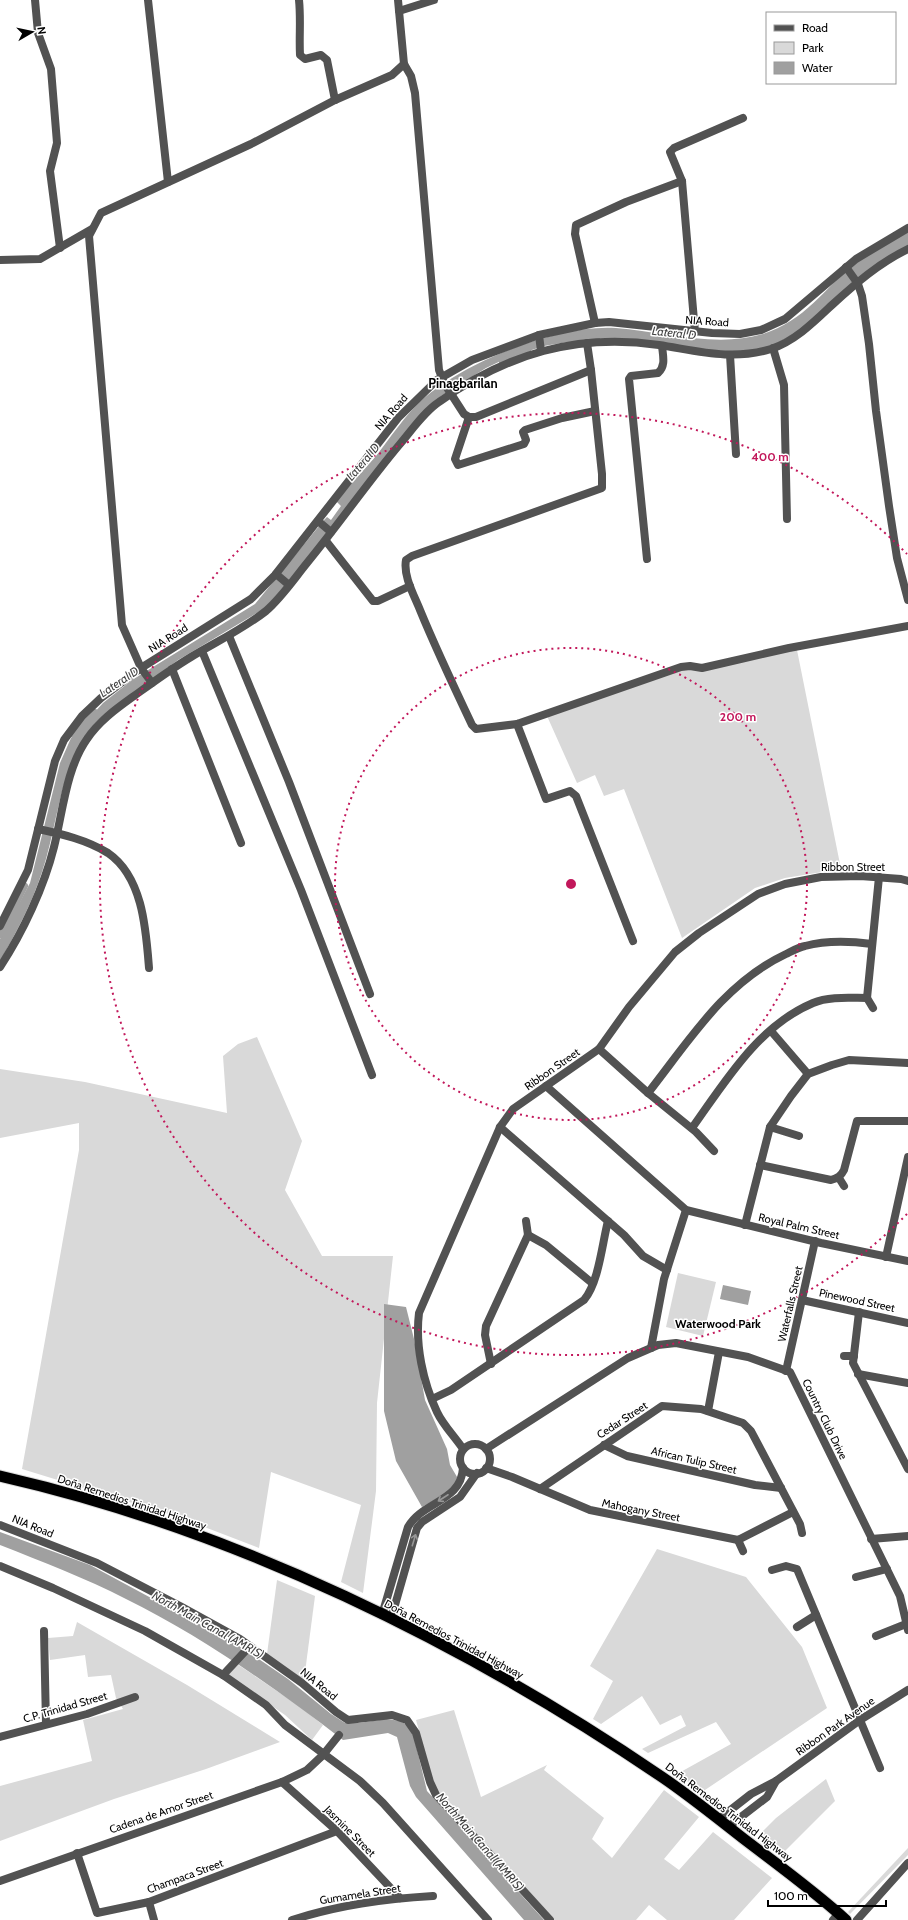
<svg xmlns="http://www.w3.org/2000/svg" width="908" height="1920" font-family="Cabin,sans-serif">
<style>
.green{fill:#d9d9d9}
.water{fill:#a0a0a0}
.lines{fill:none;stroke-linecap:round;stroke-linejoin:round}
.canal{stroke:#a0a0a0;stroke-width:8}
.trunk-casing{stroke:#dbdbdb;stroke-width:13}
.minor{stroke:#525252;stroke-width:8}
.tertiary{stroke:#525252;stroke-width:8}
.trunk{stroke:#000;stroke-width:11}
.oneway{stroke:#979797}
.ring{fill:none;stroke:#c2185b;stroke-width:2;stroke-dasharray:2 4}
.labels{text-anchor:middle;stroke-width:3;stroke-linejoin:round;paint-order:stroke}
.street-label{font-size:11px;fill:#000;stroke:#fff}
.water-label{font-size:12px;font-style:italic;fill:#414141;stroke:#fff}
.neighbourhood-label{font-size:12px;font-weight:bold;fill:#000;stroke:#fff}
.quarter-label{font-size:13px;font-weight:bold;fill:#000;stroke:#fff}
.centre{fill:#c2185b;stroke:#fff;stroke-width:2}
.ring-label{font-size:12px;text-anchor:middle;font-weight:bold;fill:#c2185b;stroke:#fff;stroke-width:3;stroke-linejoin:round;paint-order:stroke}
</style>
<rect width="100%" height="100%" fill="#fff"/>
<!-- green -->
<g class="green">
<polygon points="797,650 841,869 785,878 755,888 682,938 624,789 604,796 595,775 577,783 547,716 689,667"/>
<polygon points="257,1037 302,1141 285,1190 322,1256 393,1256 377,1403 376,1491 363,1593 341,1582 361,1505 271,1472 259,1548 181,1518 22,1469 79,1150 79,1123 0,1138 0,1069 85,1082 227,1113 223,1056 238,1044"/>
<polygon points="678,1273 716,1282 703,1336 666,1327"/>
<polygon points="657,1549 746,1577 802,1647 827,1708 702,1792 677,1774 731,1744 716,1722 648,1753 642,1749 686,1726 681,1715 660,1725 642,1696 601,1724 593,1719 613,1681 590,1666"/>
<polygon points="277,1580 315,1596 304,1680 267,1654"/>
<polygon points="77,1622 187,1685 280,1742 206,1769 114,1799 0,1841 0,1786 92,1761 83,1720 123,1709 116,1698 111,1675 88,1677 85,1655 50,1660 48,1638 73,1636"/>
<polygon points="237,1664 299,1706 323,1725 312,1740 285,1715 227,1675"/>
<polygon points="454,1710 481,1797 547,1765 544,1770 604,1818 592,1839 612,1858 664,1790 699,1817 664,1859 679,1870 713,1832 772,1878 734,1920 667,1920 649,1905 636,1920 555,1920 437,1791 434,1785 416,1720"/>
<polygon points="826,1779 835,1801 782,1854 759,1835 776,1818"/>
<polygon points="908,1848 908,1855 850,1914 848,1912"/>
</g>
<!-- water -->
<g class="water">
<path d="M908,232v14l-109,85 -25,14 -18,5 -21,2 -27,-1 -89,-13h-28l-47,8 -37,12 -21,10 -45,28 -81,94 -65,85 -30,33 -87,52 -79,59c-39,38 -40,103 -57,153 -10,31 -26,61 -42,89v-22l30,-56 30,-120 11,-25 32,-35 29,-23 123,-76 69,-84 3,-3 4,3 10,-14 -5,-5c13,-15 27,-30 40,-45 15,-19 29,-41 47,-57 43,-38 136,-75 193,-71 48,4 101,20 147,6 41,-13 62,-45 92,-72 15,-12 36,-20 53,-30z"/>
<polygon points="723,1285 751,1291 748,1305 720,1299"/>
<polygon points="384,1304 406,1307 414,1339 425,1400 447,1449 450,1465 460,1482 452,1490 422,1507 396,1461 384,1411"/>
<path d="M0,1532l90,33 150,81 48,33 43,35 14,9h14l27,-4 15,2 7,5 6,11 13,54 117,129h-20l-108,-123 -6,-11 -13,-49 -9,-4 -45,7c-68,-52 -140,-103 -217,-141 -41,-21 -83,-37 -126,-54z"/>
</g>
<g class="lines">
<!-- canal -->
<g class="canal">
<polyline points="570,340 596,339"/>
<polyline points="503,362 527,350"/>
<polyline points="73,733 95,713"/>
<polyline points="0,934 24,886"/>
</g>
<!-- trunk casing -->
<g class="trunk-casing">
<path id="trunk" d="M0,1476c234,53 465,167 662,301 28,19 55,41 82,62 34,26 70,52 102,81"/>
</g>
<!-- minor -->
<g class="minor">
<polyline points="35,0 38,33 51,69 57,143 50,171 60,248"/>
<polyline points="148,0 168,182"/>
<path d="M299,0c2,19 0,37 1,55l5,4 16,-4 6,5 8,40"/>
<polyline points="398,0 404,64 411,76 415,93 439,370 444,383 464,414 469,417 476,417 591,370 587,343"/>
<polyline points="399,11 434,0"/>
<polyline points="0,260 40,259 92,229"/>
<polyline points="846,267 858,284 862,296 869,344 876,411 889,506 897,558 908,600"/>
<polyline points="595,323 575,234 576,225 626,202 682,181"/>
<polyline points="695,332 682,181 670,152 674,148 743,118"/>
<polyline points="539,335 541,351"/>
<polyline points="773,348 784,385 787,519"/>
<polyline points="730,355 736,454"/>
<path d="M591,370l11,104v14l-190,68 -6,4c-3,16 8,35 14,50 16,39 34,77 52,115l4,4 41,-5 164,-57 9,-1 12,2 87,-20 119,-22"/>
<polyline points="469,417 455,459 458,465 524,444 526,440 523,432 525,430 562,418 595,411"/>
<polyline points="318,521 331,532"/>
<polyline points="326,541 373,601 378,601 410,586"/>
<path d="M647,559l-18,-180 2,-3 27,-3c8,-7 5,-17 4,-27"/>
<polyline points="276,574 289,585"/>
<polyline points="229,636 289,782 370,994"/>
<polyline points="202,651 301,890 372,1075"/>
<polyline points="172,669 241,843"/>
<polyline points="152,683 141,668 122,625 89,236 101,213 251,144 335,100 392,75 404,64"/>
<polyline points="517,724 546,799 570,791 576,796 633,941"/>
<path d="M38,829c24,5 49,11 70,24 35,24 38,77 41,115"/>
<polyline points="0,926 28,870 55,761 64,740 82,716 101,698 141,668 251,599 275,575 398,418 437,380 472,360 539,335 595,323 609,322 712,333 740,334 761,330 785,319 856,259 908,228"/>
<path d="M0,967c23,-35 44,-80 54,-120 9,-36 12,-78 33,-108 12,-18 29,-30 47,-43 18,-13 37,-27 57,-39 25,-15 52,-28 75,-46 16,-14 28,-32 41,-48 32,-39 61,-81 93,-119 12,-14 24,-32 39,-42 67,-48 138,-69 220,-57 39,6 73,16 112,4 24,-8 43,-27 61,-44 23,-21 47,-42 76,-56"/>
<polyline points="867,998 873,1008"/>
<polyline points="771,1031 808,1074"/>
<polyline points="599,1049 648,1093 696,1132 714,1151"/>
<polyline points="546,1086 686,1210 821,1243 908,1261"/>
<path d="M648,1093c41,-52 76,-110 138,-139 6,-3 13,-7 19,-8 22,-6 45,-5 67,-2"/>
<polyline points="500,1127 624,1235 643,1256 667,1270"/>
<polyline points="770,1127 799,1136"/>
<path d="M692,1128c33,-46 66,-102 121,-125 16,-7 37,-5 54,-5l12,-121"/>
<path d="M760,1165l71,15c7,-2 10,-4 13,-10l13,-49h51"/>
<polyline points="839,1178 844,1186"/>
<polyline points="526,1221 528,1235"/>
<polyline points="745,1225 770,1127 791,1096 808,1074 832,1065 849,1060 908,1063"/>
<polyline points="886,1257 908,1157"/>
<polyline points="802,1300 908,1323"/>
<polyline points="859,1312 853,1363 908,1469"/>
<polyline points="651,1348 664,1279 686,1210"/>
<polyline points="844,1356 854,1356"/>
<polyline points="491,1364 485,1335 486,1326 528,1235 546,1245 592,1283"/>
<polyline points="786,1371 815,1241"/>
<polyline points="858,1374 908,1383"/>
<path d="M432,1399l19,-9 133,-90c15,-18 18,-56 24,-79"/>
<polyline points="708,1411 719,1352"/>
<circle cx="475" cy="1459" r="15"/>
<polyline points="604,1445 627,1456 755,1485 781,1488"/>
<path d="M463,1449c-8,-12 -20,-24 -26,-37 -14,-30 -22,-67 -18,-99l81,-186 13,-18 86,-60 30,-42 46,-55 24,-19 59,-39 27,-10 36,-7 39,-1 41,3 7,2"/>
<polyline points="486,1449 628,1358 658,1345 676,1343 748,1357 790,1372 900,1596 908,1630"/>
<polyline points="486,1468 512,1477 590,1510 738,1540 793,1512"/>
<polyline points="540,1489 662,1406 701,1409 743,1423 751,1431 800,1524 802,1533"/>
<polyline points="871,1539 908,1536"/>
<polyline points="738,1540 743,1551"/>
<polyline points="0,1566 53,1588 145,1631 223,1675 266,1705 285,1725 360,1781 383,1803 488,1920"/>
<polyline points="772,1570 786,1566 797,1569 880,1768"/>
<polyline points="856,1577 887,1569"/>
<path d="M382,1615l26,-88c15,-26 53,-25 55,-59"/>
<polyline points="391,1619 417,1528 422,1522 460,1497 477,1473"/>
<polyline points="797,1627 816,1615"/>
<polyline points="44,1631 46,1724"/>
<polyline points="876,1636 906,1624"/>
<polyline points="223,1675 250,1646"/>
<polyline points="0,1737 87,1714 135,1697"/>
<polyline points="282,1782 337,1831 400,1898"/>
<polyline points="719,1819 751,1794 776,1781 860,1720 908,1690"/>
<polyline points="728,1827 767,1797 776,1781"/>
<polyline points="77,1853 97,1913 149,1902 337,1831"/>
<polyline points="0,1881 282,1782 307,1770 323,1755 339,1735"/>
<polyline points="149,1902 154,1920"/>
<path d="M292,1920c47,-15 91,-21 141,-24"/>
<polyline points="857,1920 908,1863"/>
</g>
<!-- tertiary -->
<g class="tertiary">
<polyline points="0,1525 97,1563 180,1606 240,1639 302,1683 336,1712 348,1720 392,1715 407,1720 416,1733 430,1782 436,1795 550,1920"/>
<polyline points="833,1920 838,1914"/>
</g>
<!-- trunk -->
<use href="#trunk" class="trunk"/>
</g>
<!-- one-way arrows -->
<defs><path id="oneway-shaft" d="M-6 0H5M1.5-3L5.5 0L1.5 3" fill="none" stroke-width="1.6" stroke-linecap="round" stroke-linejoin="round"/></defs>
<g class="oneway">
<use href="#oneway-shaft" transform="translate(443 1498) rotate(147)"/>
<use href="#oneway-shaft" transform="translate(414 1540) rotate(-73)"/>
</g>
<!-- distance rings -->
<g class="ring">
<circle cx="571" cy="884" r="236"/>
<path d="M907 1214A471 471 0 1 1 907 554"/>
</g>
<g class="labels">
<!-- street labels -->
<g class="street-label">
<text transform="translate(707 321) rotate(4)" y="4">NIA Road</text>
<text transform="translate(391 412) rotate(-49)" y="4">NIA Road</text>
<text transform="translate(168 638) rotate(-32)" y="4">NIA Road</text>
<text x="853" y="871">Ribbon Street</text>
<text transform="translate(552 1069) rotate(-35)" y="4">Ribbon Street</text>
<text transform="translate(799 1226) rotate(13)" y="4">Royal Palm Street</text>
<text transform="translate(857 1300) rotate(12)" y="4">Pinewood Street</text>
<text transform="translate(790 1304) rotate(-77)" y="4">Waterfalls Street</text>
<text transform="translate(825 1419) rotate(64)" y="4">Country Club Drive</text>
<text transform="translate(622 1420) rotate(-33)" y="4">Cedar Street</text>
<text transform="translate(694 1460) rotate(13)" y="4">African Tulip Street</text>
<text transform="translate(132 1502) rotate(18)" y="4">Doña Remedios Trinidad Highway</text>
<text transform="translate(641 1510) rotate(11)" y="4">Mahogany Street</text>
<text transform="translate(33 1526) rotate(22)" y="4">NIA Road</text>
<text transform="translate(454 1639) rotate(28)" y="4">Doña Remedios Trinidad Highway</text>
<text transform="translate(319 1684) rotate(39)" y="4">NIA Road</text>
<text transform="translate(65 1707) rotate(-16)" y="4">C.P. Trinidad Street</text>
<text transform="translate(835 1726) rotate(-35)" y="4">Ribbon Park Avenue</text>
<text transform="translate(161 1812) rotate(-19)" y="4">Cadena de Amor Street</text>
<text transform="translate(729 1812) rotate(37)" y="4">Doña Remedios Trinidad Highway</text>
<text transform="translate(350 1831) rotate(45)" y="4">Jasmine Street</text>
<text transform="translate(185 1876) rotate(-20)" y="4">Champaca Street</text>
<text transform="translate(360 1894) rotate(-9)" y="4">Gumamela Street</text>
</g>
<!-- water labels -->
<g class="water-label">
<text transform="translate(674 333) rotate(6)" y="4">Lateral D</text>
<text transform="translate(363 462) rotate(-50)" y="4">Lateral D</text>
<text transform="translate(119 682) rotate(-34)" y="4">Lateral D</text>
<text transform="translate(208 1625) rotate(29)" y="4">North Main Canal (AMRIS)</text>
<text transform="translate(480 1842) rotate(49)" y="4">North Main Canal (AMRIS)</text>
</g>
<!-- neighbourhood labels -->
<g class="neighbourhood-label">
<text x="718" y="1328">Waterwood Park</text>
</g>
<!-- quarter labels -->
<g class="quarter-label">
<text x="463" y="388">Pinagbarilan</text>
</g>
</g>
<circle cx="571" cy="884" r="6" class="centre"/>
<g class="ring-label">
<text x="770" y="461">400 m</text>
<text x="738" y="721">200 m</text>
</g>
<!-- legend -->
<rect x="766" y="12" width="130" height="72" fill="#ffffff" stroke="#999999"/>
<rect x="774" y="25" width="20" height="6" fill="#525252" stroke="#999999"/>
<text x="802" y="32" font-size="12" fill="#000000">Road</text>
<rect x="774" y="42" width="20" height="12" fill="#d9d9d9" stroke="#999999"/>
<text x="802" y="52" font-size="12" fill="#000000">Park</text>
<rect x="774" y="62" width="20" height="12" fill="#a0a0a0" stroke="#999999"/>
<text x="802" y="72" font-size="12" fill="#000000">Water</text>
<!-- north arrow -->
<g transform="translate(32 32) rotate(81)" stroke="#ffffff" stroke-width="3" paint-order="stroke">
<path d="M0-3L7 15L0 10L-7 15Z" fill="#000000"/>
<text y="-6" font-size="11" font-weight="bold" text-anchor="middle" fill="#000000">N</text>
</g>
<!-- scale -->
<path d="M768 1900v6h118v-6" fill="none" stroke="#000000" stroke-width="2"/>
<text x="774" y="1900" font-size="12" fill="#000000" stroke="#ffffff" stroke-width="3" paint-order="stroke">100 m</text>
</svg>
